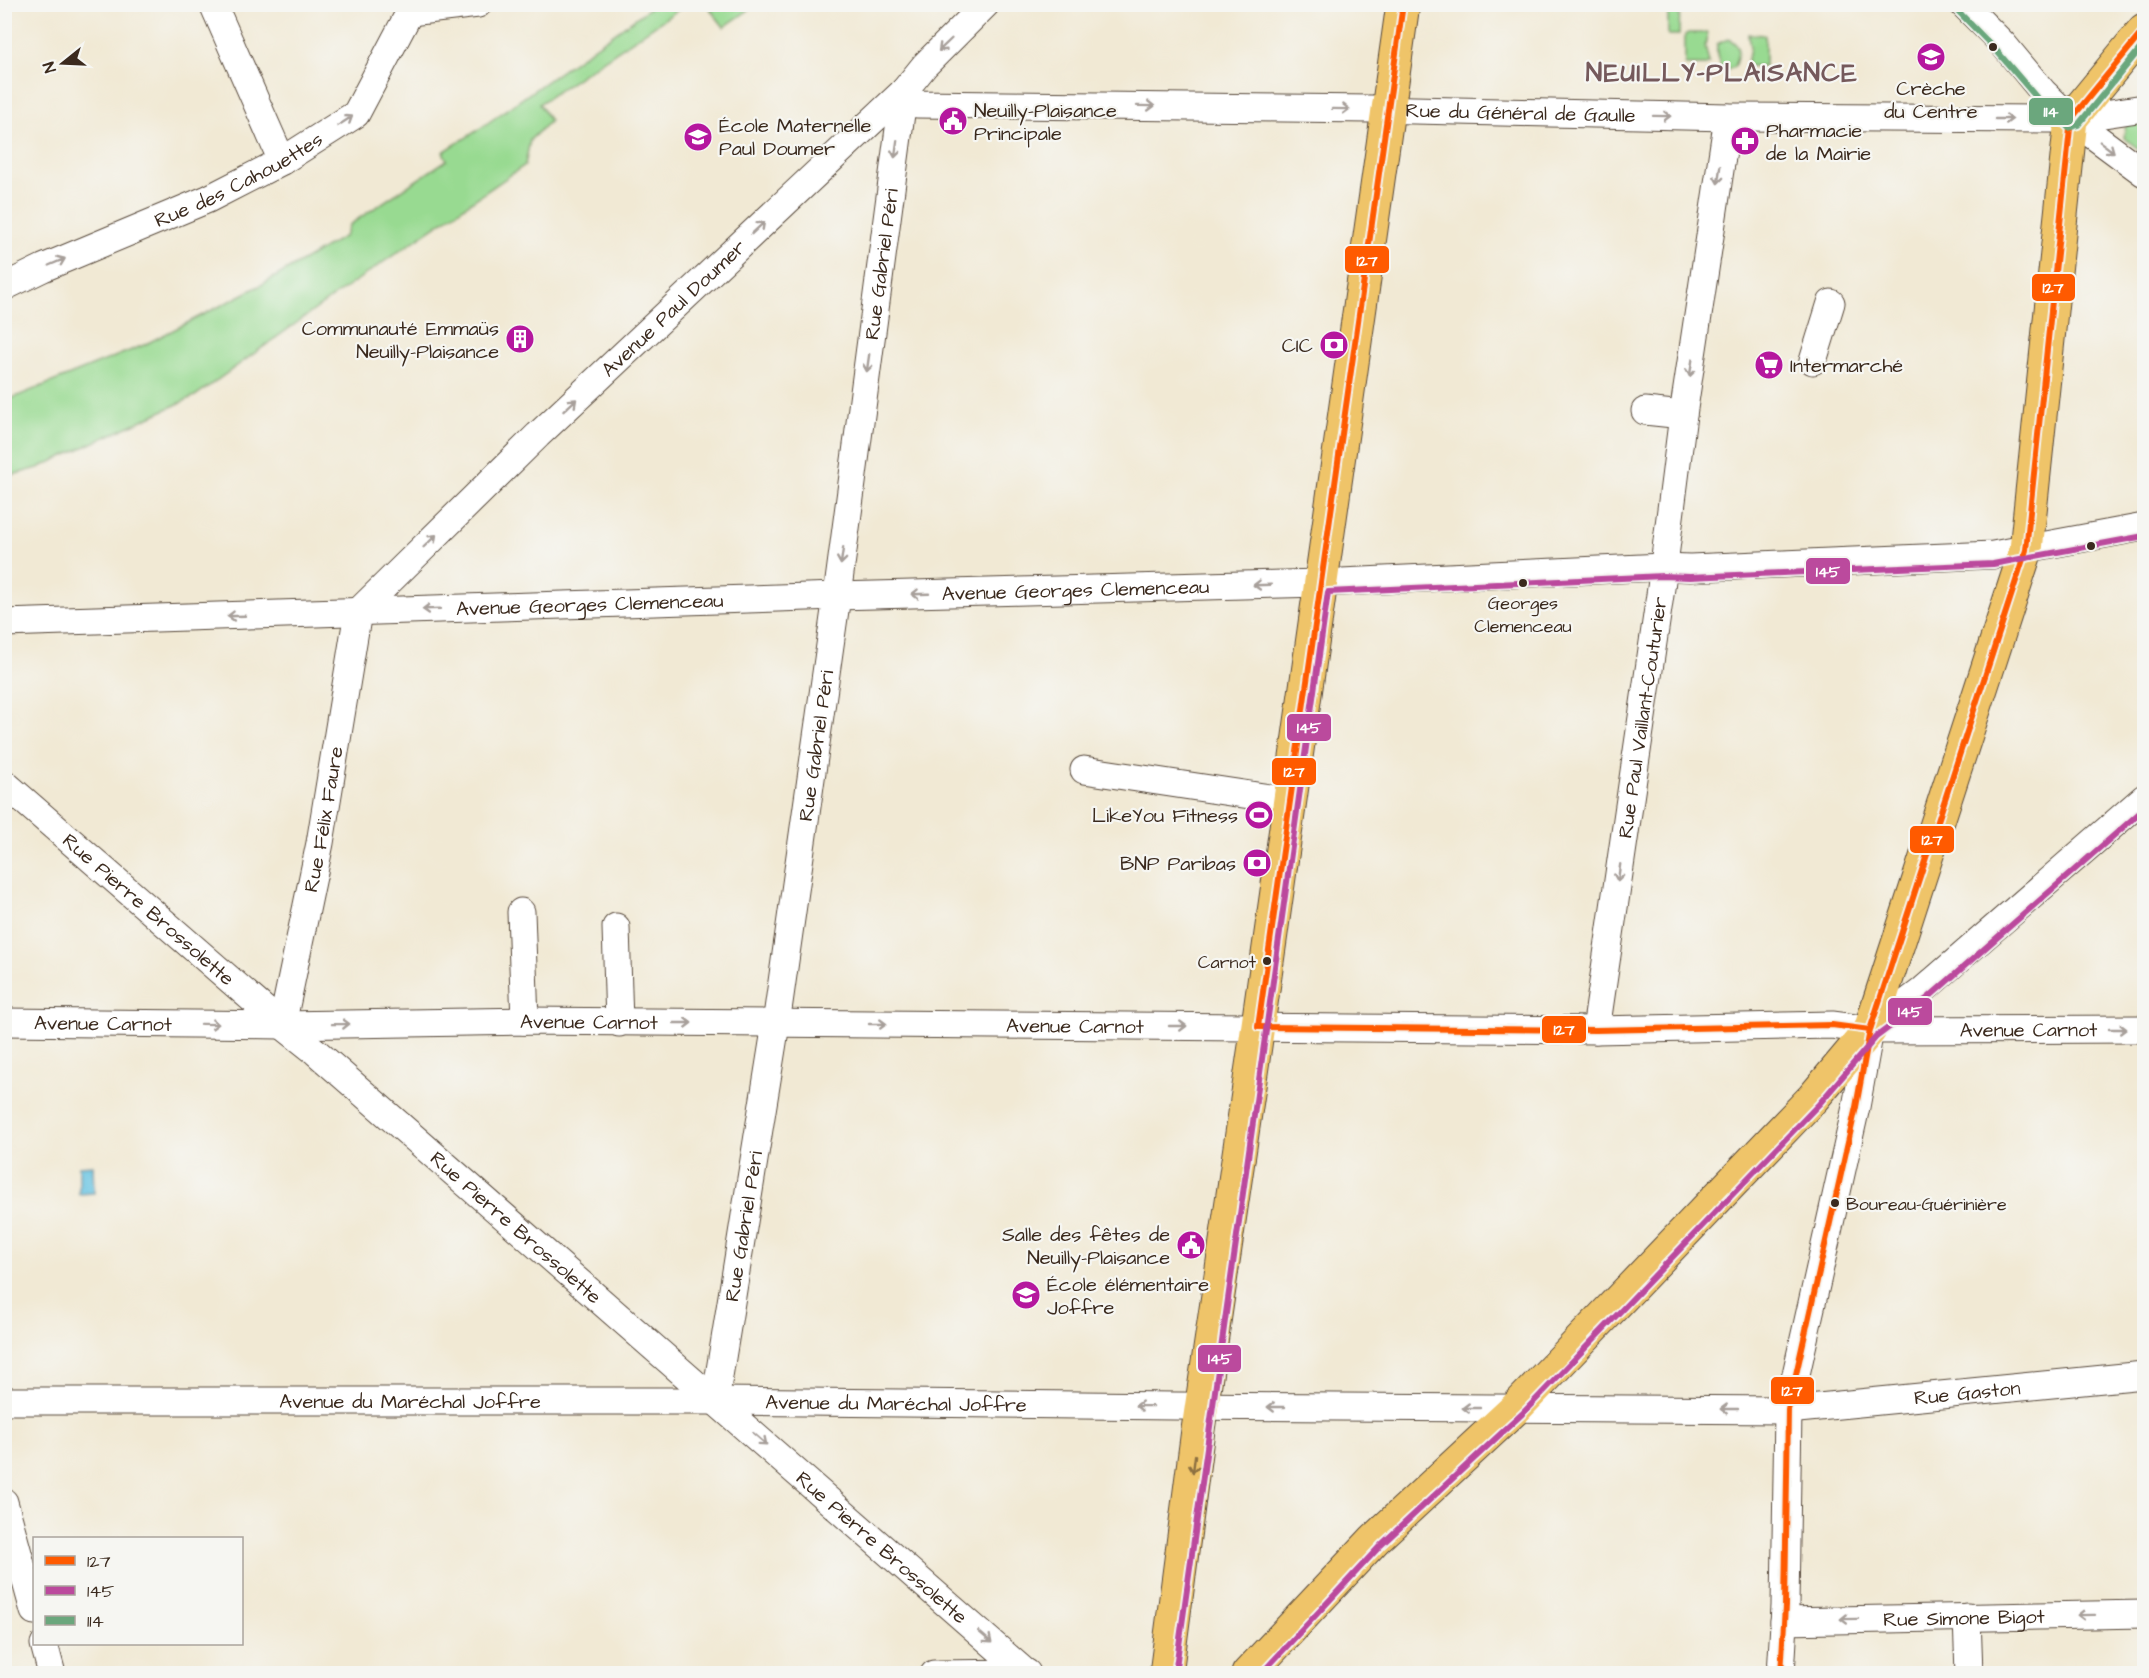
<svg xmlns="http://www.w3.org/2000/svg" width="2149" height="1678" font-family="'Architects Daughter',sans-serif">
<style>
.green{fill:#98da91;stroke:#6a8258;stroke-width:1.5}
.water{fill:#64c2e2;stroke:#507680;stroke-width:1.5}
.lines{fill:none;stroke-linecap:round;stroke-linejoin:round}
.minor-casing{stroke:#564739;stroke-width:29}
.major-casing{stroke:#564739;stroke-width:35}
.minor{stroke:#fff;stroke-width:27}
.major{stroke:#efc469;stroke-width:33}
.bus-1-casing{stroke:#f6f6f2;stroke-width:10}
.bus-2-casing{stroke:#f6f6f2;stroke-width:10}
.bus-3-casing{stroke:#f6f6f2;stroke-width:10}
.bus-1{stroke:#ff5a00;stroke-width:6}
.bus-2{stroke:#bb4a9d;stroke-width:6}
.bus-3{stroke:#6ba77d;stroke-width:6}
.oneway{stroke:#a79f9a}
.oneway2{stroke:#8c6f40}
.bus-dot{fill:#3b2a1e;stroke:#f6f6f2;stroke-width:2}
.labels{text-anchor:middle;stroke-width:4.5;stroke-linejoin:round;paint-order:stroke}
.bus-label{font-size:18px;fill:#3b2a1e;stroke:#f6f6f2}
.poi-label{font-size:20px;fill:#3b2a1e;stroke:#f6f6f2;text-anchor:start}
.street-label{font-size:20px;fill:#3b2a1e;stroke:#f6f6f2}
.district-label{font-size:26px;font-weight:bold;letter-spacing:1.5px;fill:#75595b;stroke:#f6f6f2}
.line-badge{stroke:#f6f6f2;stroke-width:2}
.badge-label{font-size:16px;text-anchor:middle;font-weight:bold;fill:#fff}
</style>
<rect width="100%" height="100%" fill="#f6f6f2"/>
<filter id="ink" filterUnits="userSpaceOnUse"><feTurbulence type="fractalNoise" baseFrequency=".0167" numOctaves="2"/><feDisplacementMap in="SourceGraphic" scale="12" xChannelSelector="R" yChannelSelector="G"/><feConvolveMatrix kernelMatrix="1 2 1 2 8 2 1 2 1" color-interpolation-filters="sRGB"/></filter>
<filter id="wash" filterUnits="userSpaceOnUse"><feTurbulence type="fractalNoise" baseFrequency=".008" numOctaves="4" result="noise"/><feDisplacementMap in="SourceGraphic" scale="24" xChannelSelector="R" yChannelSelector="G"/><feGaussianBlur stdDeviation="1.35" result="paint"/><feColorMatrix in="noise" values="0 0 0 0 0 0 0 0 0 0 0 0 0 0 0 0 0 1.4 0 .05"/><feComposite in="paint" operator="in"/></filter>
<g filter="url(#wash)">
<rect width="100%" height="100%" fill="#f1e9d4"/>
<!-- green -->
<g class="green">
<polygon points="654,5 685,5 539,104 550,121 530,140 525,165 334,296 195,396 38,468 5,477 5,401 144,345 263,284 345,236 349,225 447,160 443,152 475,132"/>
<polygon points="707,5 756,5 724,27"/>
<polygon points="1668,5 1680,5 1679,35 1668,35"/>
<polygon points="1688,33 1708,33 1705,45 1709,63 1706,65 1685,65 1685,35"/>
<polygon points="1748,34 1765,35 1765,66 1749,66 1747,64 1750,48"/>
<path d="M1728,39c14,5 10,17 6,28l-7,3c-10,-3 -11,-17 -10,-26z"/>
<polygon points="2144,121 2144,153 2124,138 2126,124"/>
</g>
<!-- water -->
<polygon class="water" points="93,1165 94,1193 79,1194 79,1166"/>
</g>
<g filter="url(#ink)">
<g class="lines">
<!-- minor casing -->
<g class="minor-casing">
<g id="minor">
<polyline points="213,4 282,161"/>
<polyline points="1963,4 2003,44 2043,92 2071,119 2144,173"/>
<polyline points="410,12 478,4"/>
<path id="s1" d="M904,91l13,13 454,5 357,8 317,2h26l73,-11"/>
<path id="s2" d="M4,287l39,-19 165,-69 74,-38 74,-47 58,-110"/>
<polyline points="1813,361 1831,303"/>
<polyline points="1645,411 1683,415"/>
<path id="s3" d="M4,623l833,-27 483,-13 343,-16 27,1 303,-13 151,-28"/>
<polyline points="1084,770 1290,801"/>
<path id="s4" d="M4,783l278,242 34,27 711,622"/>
<polyline points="521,912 525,1021"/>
<polyline points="616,927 619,1023"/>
<path id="s5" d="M4,1022l278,3 243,-4 1071,9 236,-5 38,5 274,-1"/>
<path id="s6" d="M282,1025l38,-182 38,-231 180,-177 366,-344 21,-26 61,-61"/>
<path id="s7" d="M1596,1030l65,-442 22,-173 45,-298"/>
<polyline points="1870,1030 1922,991 2144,798"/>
<path id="s8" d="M4,1401h711l460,5 613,4 356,-35"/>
<path id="s9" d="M715,1401l61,-377 61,-428 67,-505"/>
<polyline points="4,1502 34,1611"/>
<polyline points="1967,1617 1969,1674"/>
<path id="s10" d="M1784,1621l360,-7"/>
<polyline points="44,1644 52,1674"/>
<polyline points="934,1674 1027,1673"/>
<polyline points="1781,1674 1785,1606 1788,1410 1856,1107 1870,1030"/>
</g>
</g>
<!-- major casing -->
<g class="major-casing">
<g id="major">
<polyline points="1166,1674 1198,1430 1255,1046 1403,4"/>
<polyline points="1248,1674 1375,1539 1516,1408 1813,1098 1870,1030 2026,550 2071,119 2144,30"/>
</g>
</g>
<!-- minor -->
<use href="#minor" class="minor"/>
<!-- major -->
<use href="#major" class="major"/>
<!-- bus-1 casing -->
<g class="bus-1-casing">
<g id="bus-1">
<polyline points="1258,1027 1403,4"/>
<polyline points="1258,1027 1596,1030 1832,1025 1870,1030"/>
<polyline points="1781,1674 1785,1606 1788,1410 1856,1107 1870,1030 2026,550 2071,119 2144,30"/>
</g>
</g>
<!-- bus-2 casing -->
<g class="bus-2-casing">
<g id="bus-2">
<polyline points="1175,1674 1328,592 1663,576 1690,577 1993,564 2144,536"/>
<polyline points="1261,1674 1381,1545 1522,1414 1819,1104 1876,1037 1928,998 2144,809"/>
</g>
</g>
<!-- bus-3 casing -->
<g class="bus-3-casing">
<polyline id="bus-3" points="1957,10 1996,50 2037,98 2069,128 2078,125 2144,44"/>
</g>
<!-- bus-1 -->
<use href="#bus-1" class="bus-1"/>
<!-- bus-2 -->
<use href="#bus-2" class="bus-2"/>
<!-- bus-3 -->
<use href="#bus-3" class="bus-3"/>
</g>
<!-- one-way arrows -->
<defs><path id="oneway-shaft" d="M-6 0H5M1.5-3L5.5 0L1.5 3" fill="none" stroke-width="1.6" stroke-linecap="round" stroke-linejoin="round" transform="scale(1.5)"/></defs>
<g class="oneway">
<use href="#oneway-shaft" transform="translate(945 45) rotate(136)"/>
<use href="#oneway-shaft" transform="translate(1146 106) rotate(1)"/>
<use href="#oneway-shaft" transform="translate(1341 109) rotate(1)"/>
<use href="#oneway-shaft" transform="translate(1662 116) rotate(1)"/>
<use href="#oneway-shaft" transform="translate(2004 119)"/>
<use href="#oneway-shaft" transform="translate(345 121) rotate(-33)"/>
<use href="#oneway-shaft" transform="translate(2107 147) rotate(37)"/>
<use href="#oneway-shaft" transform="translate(896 149) rotate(98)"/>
<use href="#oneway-shaft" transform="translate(1719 175) rotate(98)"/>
<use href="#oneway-shaft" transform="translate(758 228) rotate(-43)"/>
<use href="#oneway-shaft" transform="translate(57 262) rotate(-23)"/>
<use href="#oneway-shaft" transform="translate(868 363) rotate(98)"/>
<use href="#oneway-shaft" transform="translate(1691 368) rotate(99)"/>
<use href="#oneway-shaft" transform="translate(570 405) rotate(-43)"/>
<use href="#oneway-shaft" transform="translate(430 541) rotate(-44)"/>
<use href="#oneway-shaft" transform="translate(842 556) rotate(98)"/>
<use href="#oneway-shaft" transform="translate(1262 585) rotate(178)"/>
<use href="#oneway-shaft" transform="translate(920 594) rotate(178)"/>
<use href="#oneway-shaft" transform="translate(431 609) rotate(178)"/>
<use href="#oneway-shaft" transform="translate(236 616) rotate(178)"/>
<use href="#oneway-shaft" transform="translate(1619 873) rotate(98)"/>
<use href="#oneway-shaft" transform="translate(683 1023)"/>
<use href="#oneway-shaft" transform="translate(210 1024) rotate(1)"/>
<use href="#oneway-shaft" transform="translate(341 1024) rotate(-1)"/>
<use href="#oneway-shaft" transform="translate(878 1024)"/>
<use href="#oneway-shaft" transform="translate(1178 1026)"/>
<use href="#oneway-shaft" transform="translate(2118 1029)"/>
<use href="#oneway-shaft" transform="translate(1144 1406) rotate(-179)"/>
<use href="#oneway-shaft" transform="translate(1276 1407) rotate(-180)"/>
<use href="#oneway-shaft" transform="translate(1471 1408) rotate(-180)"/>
<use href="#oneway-shaft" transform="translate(1729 1409) rotate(-180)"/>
<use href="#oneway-shaft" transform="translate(760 1439) rotate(41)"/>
<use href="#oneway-shaft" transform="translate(2086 1615) rotate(179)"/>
<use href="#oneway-shaft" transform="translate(1849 1619) rotate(179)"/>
<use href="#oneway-shaft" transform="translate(985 1637) rotate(41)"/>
</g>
<use class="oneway2" href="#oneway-shaft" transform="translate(1194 1464) rotate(97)"/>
</g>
<!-- icons -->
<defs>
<g id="school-disc" transform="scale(1.5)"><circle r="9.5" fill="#b5179e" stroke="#f6f6f2"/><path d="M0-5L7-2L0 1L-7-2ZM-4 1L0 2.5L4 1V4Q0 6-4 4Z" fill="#fff"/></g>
<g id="civic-disc" transform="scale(1.5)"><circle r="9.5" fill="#b5179e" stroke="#f6f6f2"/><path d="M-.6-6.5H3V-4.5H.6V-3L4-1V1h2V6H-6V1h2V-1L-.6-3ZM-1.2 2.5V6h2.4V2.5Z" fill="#fff"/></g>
<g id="pharmacy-disc" transform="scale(1.5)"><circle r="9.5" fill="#b5179e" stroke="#f6f6f2"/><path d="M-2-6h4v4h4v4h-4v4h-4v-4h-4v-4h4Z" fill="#fff"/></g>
<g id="building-disc" transform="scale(1.5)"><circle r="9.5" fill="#b5179e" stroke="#f6f6f2"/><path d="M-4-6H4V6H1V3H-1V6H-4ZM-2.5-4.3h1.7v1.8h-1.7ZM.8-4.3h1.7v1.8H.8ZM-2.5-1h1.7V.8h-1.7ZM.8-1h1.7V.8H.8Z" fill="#fff"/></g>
<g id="bank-disc" transform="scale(1.5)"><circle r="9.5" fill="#b5179e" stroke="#f6f6f2"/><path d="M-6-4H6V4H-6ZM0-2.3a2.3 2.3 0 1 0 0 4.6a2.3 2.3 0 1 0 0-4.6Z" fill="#fff"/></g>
<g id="supermarket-disc" transform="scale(1.5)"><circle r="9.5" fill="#b5179e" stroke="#f6f6f2"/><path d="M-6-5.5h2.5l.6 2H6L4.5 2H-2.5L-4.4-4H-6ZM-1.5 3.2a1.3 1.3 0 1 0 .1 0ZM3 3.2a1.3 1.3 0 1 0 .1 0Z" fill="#fff"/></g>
<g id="stadium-disc" transform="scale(1.5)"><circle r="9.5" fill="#b5179e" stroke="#f6f6f2"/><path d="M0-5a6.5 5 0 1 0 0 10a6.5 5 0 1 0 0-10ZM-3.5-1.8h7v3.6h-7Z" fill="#fff"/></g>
</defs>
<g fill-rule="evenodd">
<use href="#school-disc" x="1931" y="57"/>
<use href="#civic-disc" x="953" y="121"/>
<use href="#school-disc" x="698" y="137"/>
<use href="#pharmacy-disc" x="1745" y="141"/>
<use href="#building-disc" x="520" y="339"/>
<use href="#bank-disc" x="1334" y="345"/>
<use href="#supermarket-disc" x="1769" y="365"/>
<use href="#stadium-disc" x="1259" y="815"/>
<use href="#bank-disc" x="1257" y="863"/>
<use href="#civic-disc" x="1191" y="1245"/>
<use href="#school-disc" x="1026" y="1295"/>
</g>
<!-- markers -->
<g class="bus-dot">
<circle cx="1993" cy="47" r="5"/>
<circle cx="2091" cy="546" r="5"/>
<circle cx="1523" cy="583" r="5"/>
<circle cx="1267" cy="961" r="5"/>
<circle cx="1835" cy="1203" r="5"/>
</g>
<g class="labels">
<!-- bus labels -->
<g class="bus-label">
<text x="1523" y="609">Georges<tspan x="1523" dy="23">Clemenceau</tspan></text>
<text x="1256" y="968" text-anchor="end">Carnot</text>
<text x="1846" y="1210" text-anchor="start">Boureau-Guérinière</text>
</g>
<!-- poi labels -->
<g class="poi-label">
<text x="1931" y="95" text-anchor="middle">Crèche<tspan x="1931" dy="23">du Centre</tspan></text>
<text x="974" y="117">Neuilly-Plaisance<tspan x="974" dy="23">Principale</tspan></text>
<text x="719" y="132">École Maternelle<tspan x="719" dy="23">Paul Doumer</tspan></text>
<text x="1766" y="137">Pharmacie<tspan x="1766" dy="23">de la Mairie</tspan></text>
<text x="499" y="335" text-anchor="end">Communauté Emmaüs<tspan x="499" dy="23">Neuilly-Plaisance</tspan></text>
<text x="1313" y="352" text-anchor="end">CIC</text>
<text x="1790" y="372">Intermarché</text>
<text x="1238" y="822" text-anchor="end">LikeYou Fitness</text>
<text x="1236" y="870" text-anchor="end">BNP Paribas</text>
<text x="1170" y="1241" text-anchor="end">Salle des fêtes de<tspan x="1170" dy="23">Neuilly-Plaisance</tspan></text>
<text x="1047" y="1291">École élémentaire<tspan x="1047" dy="23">Joffre</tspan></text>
</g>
<!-- street labels -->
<g class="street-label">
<text dy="7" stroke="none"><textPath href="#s1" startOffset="622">Rue du Général de Gaulle</textPath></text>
<text dy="7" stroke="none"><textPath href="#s2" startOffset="258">Rue des Cahouettes</textPath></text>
<text dy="7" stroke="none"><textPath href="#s9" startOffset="1149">Rue Gabriel Péri</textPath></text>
<text dy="7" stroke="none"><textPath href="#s6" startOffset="858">Avenue Paul Doumer</textPath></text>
<text dy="7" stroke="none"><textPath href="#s3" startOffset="1072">Avenue Georges Clemenceau</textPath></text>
<text dy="7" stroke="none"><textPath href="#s3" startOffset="586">Avenue Georges Clemenceau</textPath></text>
<text dy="7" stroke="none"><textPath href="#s7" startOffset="316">Rue Paul Vaillant-Couturier</textPath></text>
<text dy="7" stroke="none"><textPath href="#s9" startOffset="663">Rue Gabriel Péri</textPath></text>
<text dy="7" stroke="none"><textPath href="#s6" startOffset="210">Rue Félix Faure</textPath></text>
<text dy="7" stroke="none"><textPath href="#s4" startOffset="192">Rue Pierre Brossolette</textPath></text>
<text dy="7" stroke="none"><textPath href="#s5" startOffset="585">Avenue Carnot</textPath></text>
<text dy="7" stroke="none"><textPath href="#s5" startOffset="99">Avenue Carnot</textPath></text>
<text dy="7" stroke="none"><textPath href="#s5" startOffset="1071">Avenue Carnot</textPath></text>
<text dy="7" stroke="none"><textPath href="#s5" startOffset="2025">Avenue Carnot</textPath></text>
<text dy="7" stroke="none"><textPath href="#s4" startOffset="678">Rue Pierre Brossolette</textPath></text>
<text dy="7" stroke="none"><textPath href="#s9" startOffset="177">Rue Gabriel Péri</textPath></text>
<text dy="7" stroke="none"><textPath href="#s8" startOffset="1964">Rue Gaston</textPath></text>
<text dy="7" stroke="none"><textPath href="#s8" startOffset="406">Avenue du Maréchal Joffre</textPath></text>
<text dy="7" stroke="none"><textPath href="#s8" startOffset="892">Avenue du Maréchal Joffre</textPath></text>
<text dy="7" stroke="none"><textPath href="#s4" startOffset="1164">Rue Pierre Brossolette</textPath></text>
<text dy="7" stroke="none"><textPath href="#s10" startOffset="180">Rue Simone Bigot</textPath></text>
</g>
<!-- district labels -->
<g class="district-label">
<text x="1722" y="81">NEUILLY-PLAISANCE</text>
</g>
</g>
<g class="line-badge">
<rect x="2028" y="97" width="46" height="29" rx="6" fill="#6ba77d"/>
<rect x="1344" y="245" width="46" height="29" rx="6" fill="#ff5a00"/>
<rect x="2031" y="273" width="45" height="29" rx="6" fill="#ff5a00"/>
<rect x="1805" y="557" width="46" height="28" rx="6" fill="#bb4a9d"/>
<rect x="1286" y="713" width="46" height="29" rx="6" fill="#bb4a9d"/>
<rect x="1271" y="757" width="46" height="29" rx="6" fill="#ff5a00"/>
<rect x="1909" y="825" width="46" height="29" rx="6" fill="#ff5a00"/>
<rect x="1887" y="997" width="46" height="29" rx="6" fill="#bb4a9d"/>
<rect x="1541" y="1015" width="46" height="29" rx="6" fill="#ff5a00"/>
<rect x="1197" y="1344" width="45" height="29" rx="6" fill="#bb4a9d"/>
<rect x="1770" y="1376" width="45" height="29" rx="6" fill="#ff5a00"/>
</g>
<g class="badge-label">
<text x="2051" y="117">114</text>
<text x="1367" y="266">127</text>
<text x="2053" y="293">127</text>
<text x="1828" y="577">145</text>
<text x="1309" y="733">145</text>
<text x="1294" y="777">127</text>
<text x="1932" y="845">127</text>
<text x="1910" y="1017">145</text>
<text x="1564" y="1035">127</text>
<text x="1220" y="1364">145</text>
<text x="1792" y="1396">127</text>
</g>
<!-- margin -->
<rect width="2149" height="1678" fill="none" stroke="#f6f6f2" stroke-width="24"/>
<!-- legend -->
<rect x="33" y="1537" width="210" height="108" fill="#f6f6f2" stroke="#aba49d" stroke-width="1.5"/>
<rect x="45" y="1556" width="30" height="9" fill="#ff5a00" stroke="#aba49d" stroke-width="1.5"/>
<text x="87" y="1567" font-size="18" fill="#3b2a1e">127</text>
<rect x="45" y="1586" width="30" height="9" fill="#bb4a9d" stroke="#aba49d" stroke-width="1.5"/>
<text x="87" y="1597" font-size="18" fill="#3b2a1e">145</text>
<rect x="45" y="1616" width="30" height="9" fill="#6ba77d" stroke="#aba49d" stroke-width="1.5"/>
<text x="87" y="1627" font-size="18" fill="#3b2a1e">114</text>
<!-- north arrow -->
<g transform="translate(63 63) rotate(252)" stroke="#f6f6f2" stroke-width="4.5" paint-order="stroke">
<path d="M0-4.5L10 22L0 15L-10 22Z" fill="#3b2a1e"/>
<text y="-9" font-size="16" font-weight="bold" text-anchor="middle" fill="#3b2a1e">N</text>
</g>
</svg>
